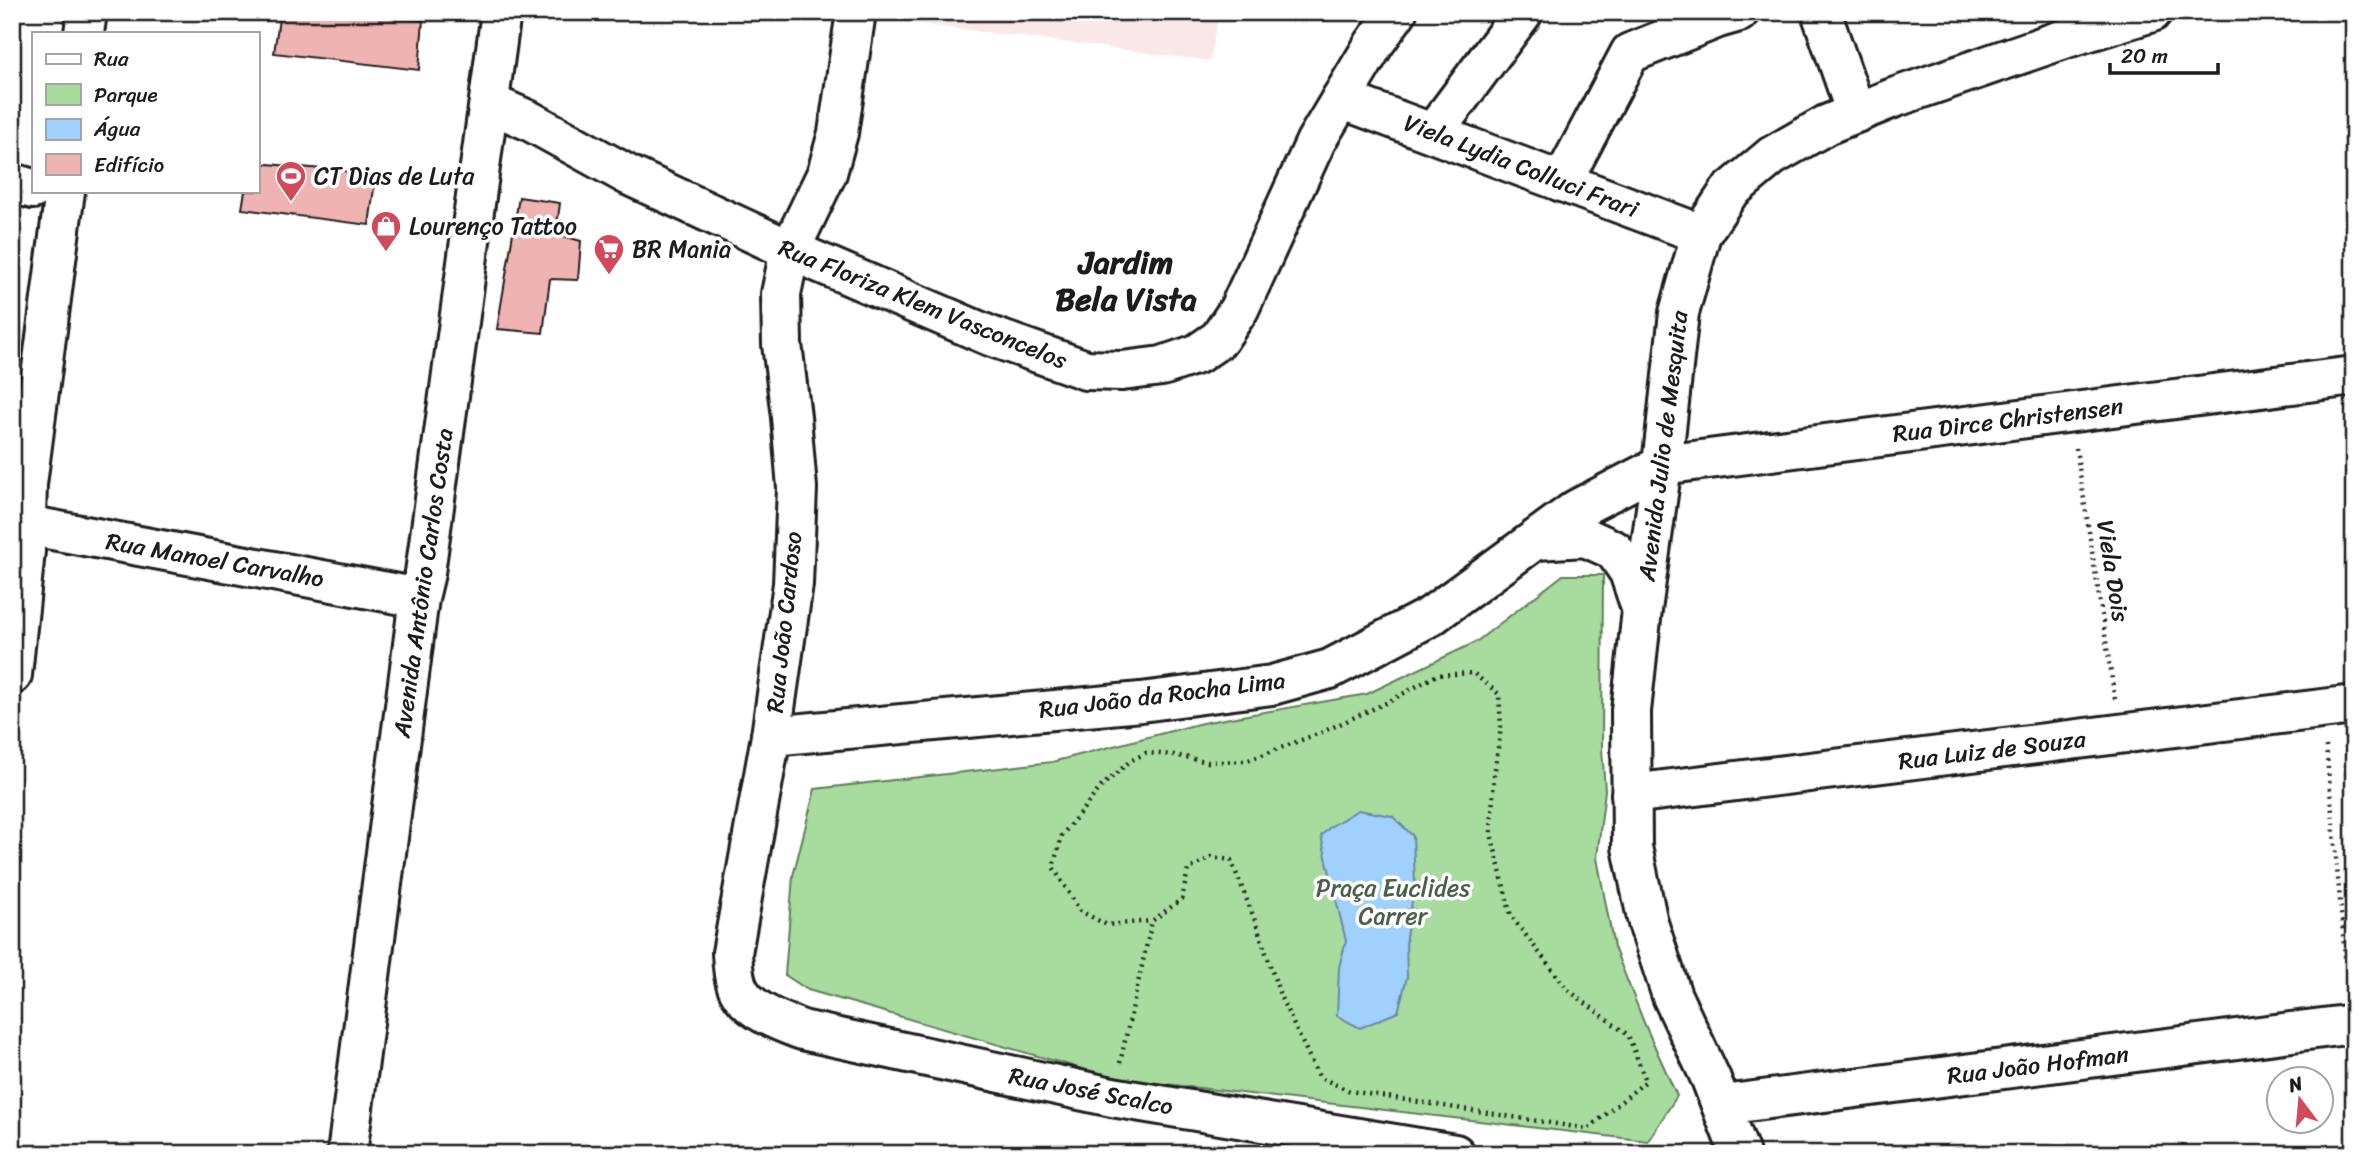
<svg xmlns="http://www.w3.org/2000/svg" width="2366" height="1166" font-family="Sriracha,sans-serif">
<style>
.built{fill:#fae8e8}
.green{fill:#a7dc9e;stroke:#627c5d;stroke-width:2}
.water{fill:#a0d0fc;stroke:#6b88a2;stroke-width:2}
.building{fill:#efb3b1;stroke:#1c1c1c;stroke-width:2}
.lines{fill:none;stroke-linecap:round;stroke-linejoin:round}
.minor-casing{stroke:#1c1c1c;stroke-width:44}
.major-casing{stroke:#1c1c1c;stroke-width:44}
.path{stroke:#1c1c1c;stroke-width:4.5;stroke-dasharray:2 5;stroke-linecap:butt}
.minor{stroke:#fff;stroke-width:38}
.major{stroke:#fff;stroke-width:38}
.labels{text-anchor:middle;stroke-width:7;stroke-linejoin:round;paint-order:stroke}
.street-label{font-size:24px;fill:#1c1c1c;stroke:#fff}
.poi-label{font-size:24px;fill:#1c1c1c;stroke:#fff;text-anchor:start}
.park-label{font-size:24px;fill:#4d5f4a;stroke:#fff}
.district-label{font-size:32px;font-weight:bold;fill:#1c1c1c;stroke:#fff}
</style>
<rect width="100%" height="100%" fill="#fff"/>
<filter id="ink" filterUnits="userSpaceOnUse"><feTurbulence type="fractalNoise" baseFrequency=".0143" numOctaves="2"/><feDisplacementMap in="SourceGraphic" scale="14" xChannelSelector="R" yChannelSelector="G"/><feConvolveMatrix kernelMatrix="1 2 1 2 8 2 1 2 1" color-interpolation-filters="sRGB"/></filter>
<g filter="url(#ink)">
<!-- built -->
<polygon class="built" points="867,12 1219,12 1210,61 867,17"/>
<!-- green -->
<polygon class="green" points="1563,575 1603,575 1602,749 1605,790 1597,858 1614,947 1645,1025 1677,1096 1648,1141 1114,1078 808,990 785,975 793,876 815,789 1052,762 1202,723 1367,694 1476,642"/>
<!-- water -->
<polygon class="water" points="1358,810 1392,816 1413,836 1415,884 1406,937 1407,977 1398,1012 1360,1028 1337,1016 1339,967 1346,941 1321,836 1330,827"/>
<!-- building -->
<g class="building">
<polygon points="280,12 348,12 423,20 419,70 274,53"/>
<polygon points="257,163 376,174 369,225 242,209 245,191 257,191"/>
<polygon points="519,197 560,203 556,234 581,241 578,280 550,279 543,333 497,329"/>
</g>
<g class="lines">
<!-- minor casing -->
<g class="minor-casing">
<g id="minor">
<path d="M856,12l-18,121 -11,40 -37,77 -9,44 1,50 9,73 6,71 -4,96 -22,152 -39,217c1,12 1,28 8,39 12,20 41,30 62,38l310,67 343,57"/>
<polyline points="1821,12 1856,113"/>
<polyline points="84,33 87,12"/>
<polyline points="1341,99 1701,234"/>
<polyline points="489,103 530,121 628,175 790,250 990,336 1086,370 1122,371 1162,366 1197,354 1219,339 1239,309 1316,141 1374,44 1397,12"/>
<polyline points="1433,133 1523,12"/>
<polyline points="1562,182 1630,53 1718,18 1739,12"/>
<polyline points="12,183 33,189"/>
<polyline points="12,521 26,525 419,598"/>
<polyline points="1537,540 1585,537 1614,550 1629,572 1641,608"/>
<polyline points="12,675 25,551 27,484 65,191"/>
<polyline points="771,736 1141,702 1272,685 1330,669 1431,616 1577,509 1662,465 2354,376"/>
<polyline points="1631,794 2354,705"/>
<polyline points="1723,1105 2354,1024"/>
<polyline points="1740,1154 1711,1079 1672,996 1648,923 1632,847 1631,711 1642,610 1662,465 1679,313 1701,234 1729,192 1772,156 1826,125 1893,98 2070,37 2152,12"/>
</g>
</g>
<!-- major casing -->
<g class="major-casing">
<polyline id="major" points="347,1154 419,598 425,573 501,12"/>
</g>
<!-- path -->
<g class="path">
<polyline points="2076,448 2115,699"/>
<polyline points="2326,746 2348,989"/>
<polyline points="1120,1063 1152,921 1182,899 1188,870 1211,857 1231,860 1256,923 1281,998 1319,1077 1350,1091 1588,1129 1646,1081 1628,1035 1568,990 1511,916 1491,833 1494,776 1501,727 1499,694 1473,673 1437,675 1388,702 1320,733 1246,761 1208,762 1174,755 1146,753 1130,761 1101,787 1062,835 1053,867 1080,911 1107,925 1152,921"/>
</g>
<!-- minor -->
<use href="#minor" class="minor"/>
<!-- major -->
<use href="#major" class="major"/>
</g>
</g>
<!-- icons -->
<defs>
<g id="stadium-pin" transform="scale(1.575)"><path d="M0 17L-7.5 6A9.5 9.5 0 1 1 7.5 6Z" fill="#d1495b" stroke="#fff"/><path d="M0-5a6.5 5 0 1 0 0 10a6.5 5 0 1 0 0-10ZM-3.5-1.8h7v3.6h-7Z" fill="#fff"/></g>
<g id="shop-pin" transform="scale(1.575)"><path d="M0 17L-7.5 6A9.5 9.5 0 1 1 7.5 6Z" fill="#d1495b" stroke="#fff"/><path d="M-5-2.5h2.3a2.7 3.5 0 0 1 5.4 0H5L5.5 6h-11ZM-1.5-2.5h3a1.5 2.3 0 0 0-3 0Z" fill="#fff"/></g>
<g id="supermarket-pin" transform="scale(1.575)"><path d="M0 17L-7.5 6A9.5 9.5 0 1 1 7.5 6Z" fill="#d1495b" stroke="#fff"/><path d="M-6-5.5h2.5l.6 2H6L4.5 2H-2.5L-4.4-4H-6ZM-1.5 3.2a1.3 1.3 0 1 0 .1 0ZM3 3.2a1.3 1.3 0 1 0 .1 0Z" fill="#fff"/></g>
</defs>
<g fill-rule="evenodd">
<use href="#stadium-pin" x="291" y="176"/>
<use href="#shop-pin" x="386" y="226"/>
<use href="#supermarket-pin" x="609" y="249"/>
</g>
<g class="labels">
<!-- street labels -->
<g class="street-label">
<text transform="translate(1521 166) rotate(21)" y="8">Viela Lydia Colluci Frari</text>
<text transform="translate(923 304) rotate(22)" y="8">Rua Floriza Klem Vasconcelos</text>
<text transform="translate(2008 420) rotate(-7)" y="8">Rua Dirce Christensen</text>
<text transform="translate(1663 446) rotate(-83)" y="8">Avenida Julio de Mesquita</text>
<text transform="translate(215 560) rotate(10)" y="8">Rua Manoel Carvalho</text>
<text transform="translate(2113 571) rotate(81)" y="8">Viela Dois</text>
<text transform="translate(423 583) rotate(-82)" y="8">Avenida Antônio Carlos Costa</text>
<text transform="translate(784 622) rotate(-84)" y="8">Rua João Cardoso</text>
<text transform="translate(1162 695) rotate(-7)" y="8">Rua João da Rocha Lima</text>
<text transform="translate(1992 750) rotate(-7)" y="8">Rua Luiz de Souza</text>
<text transform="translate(2038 1065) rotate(-7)" y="8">Rua João Hofman</text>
<text transform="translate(1091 1091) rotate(11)" y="8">Rua José Scalco</text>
</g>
<!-- poi labels -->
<g class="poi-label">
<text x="314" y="184">CT Dias de Luta</text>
<text x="409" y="234">Lourenço Tattoo</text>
<text x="632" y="257">BR Mania</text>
</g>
<!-- park labels -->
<g class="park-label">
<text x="1393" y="896">Praça Euclides<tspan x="1393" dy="28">Carrer</tspan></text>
</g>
<!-- district labels -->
<g class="district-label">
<text x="1126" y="273">Jardim<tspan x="1126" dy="37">Bela Vista</tspan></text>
</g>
</g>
<!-- margin -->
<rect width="2366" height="1166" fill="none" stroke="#fff" stroke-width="42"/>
<rect x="21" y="21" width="2324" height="1124" fill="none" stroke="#1c1c1c" stroke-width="2.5" filter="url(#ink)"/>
<!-- legend -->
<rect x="32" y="32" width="228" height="161" fill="#ffffff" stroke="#a4a4a4" stroke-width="2"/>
<rect x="46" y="54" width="35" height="10" fill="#ffffff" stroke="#a4a4a4" stroke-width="2"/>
<text x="94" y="66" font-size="21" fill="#1c1c1c">Rua</text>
<rect x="46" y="84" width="35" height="21" fill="#a7dc9e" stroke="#a4a4a4" stroke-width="2"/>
<text x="94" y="102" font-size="21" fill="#1c1c1c">Parque</text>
<rect x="46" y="119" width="35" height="21" fill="#a0d0fc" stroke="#a4a4a4" stroke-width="2"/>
<text x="94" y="136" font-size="21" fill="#1c1c1c">Água</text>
<rect x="46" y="154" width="35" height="21" fill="#efb3b1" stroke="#a4a4a4" stroke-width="2"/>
<text x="94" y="172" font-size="21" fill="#1c1c1c">Edifício</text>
<!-- north arrow -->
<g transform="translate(2300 1100) rotate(344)"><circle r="33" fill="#ffffff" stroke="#a4a4a4" stroke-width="2"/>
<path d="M0-5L12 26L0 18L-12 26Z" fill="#d1495b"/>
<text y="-10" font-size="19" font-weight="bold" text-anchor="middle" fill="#1c1c1c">N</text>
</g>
<!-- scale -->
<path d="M2110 63v10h108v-10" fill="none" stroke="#1c1c1c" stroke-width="3.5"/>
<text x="2121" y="63" font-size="21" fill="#1c1c1c" stroke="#ffffff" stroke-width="5" paint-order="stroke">20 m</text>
</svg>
